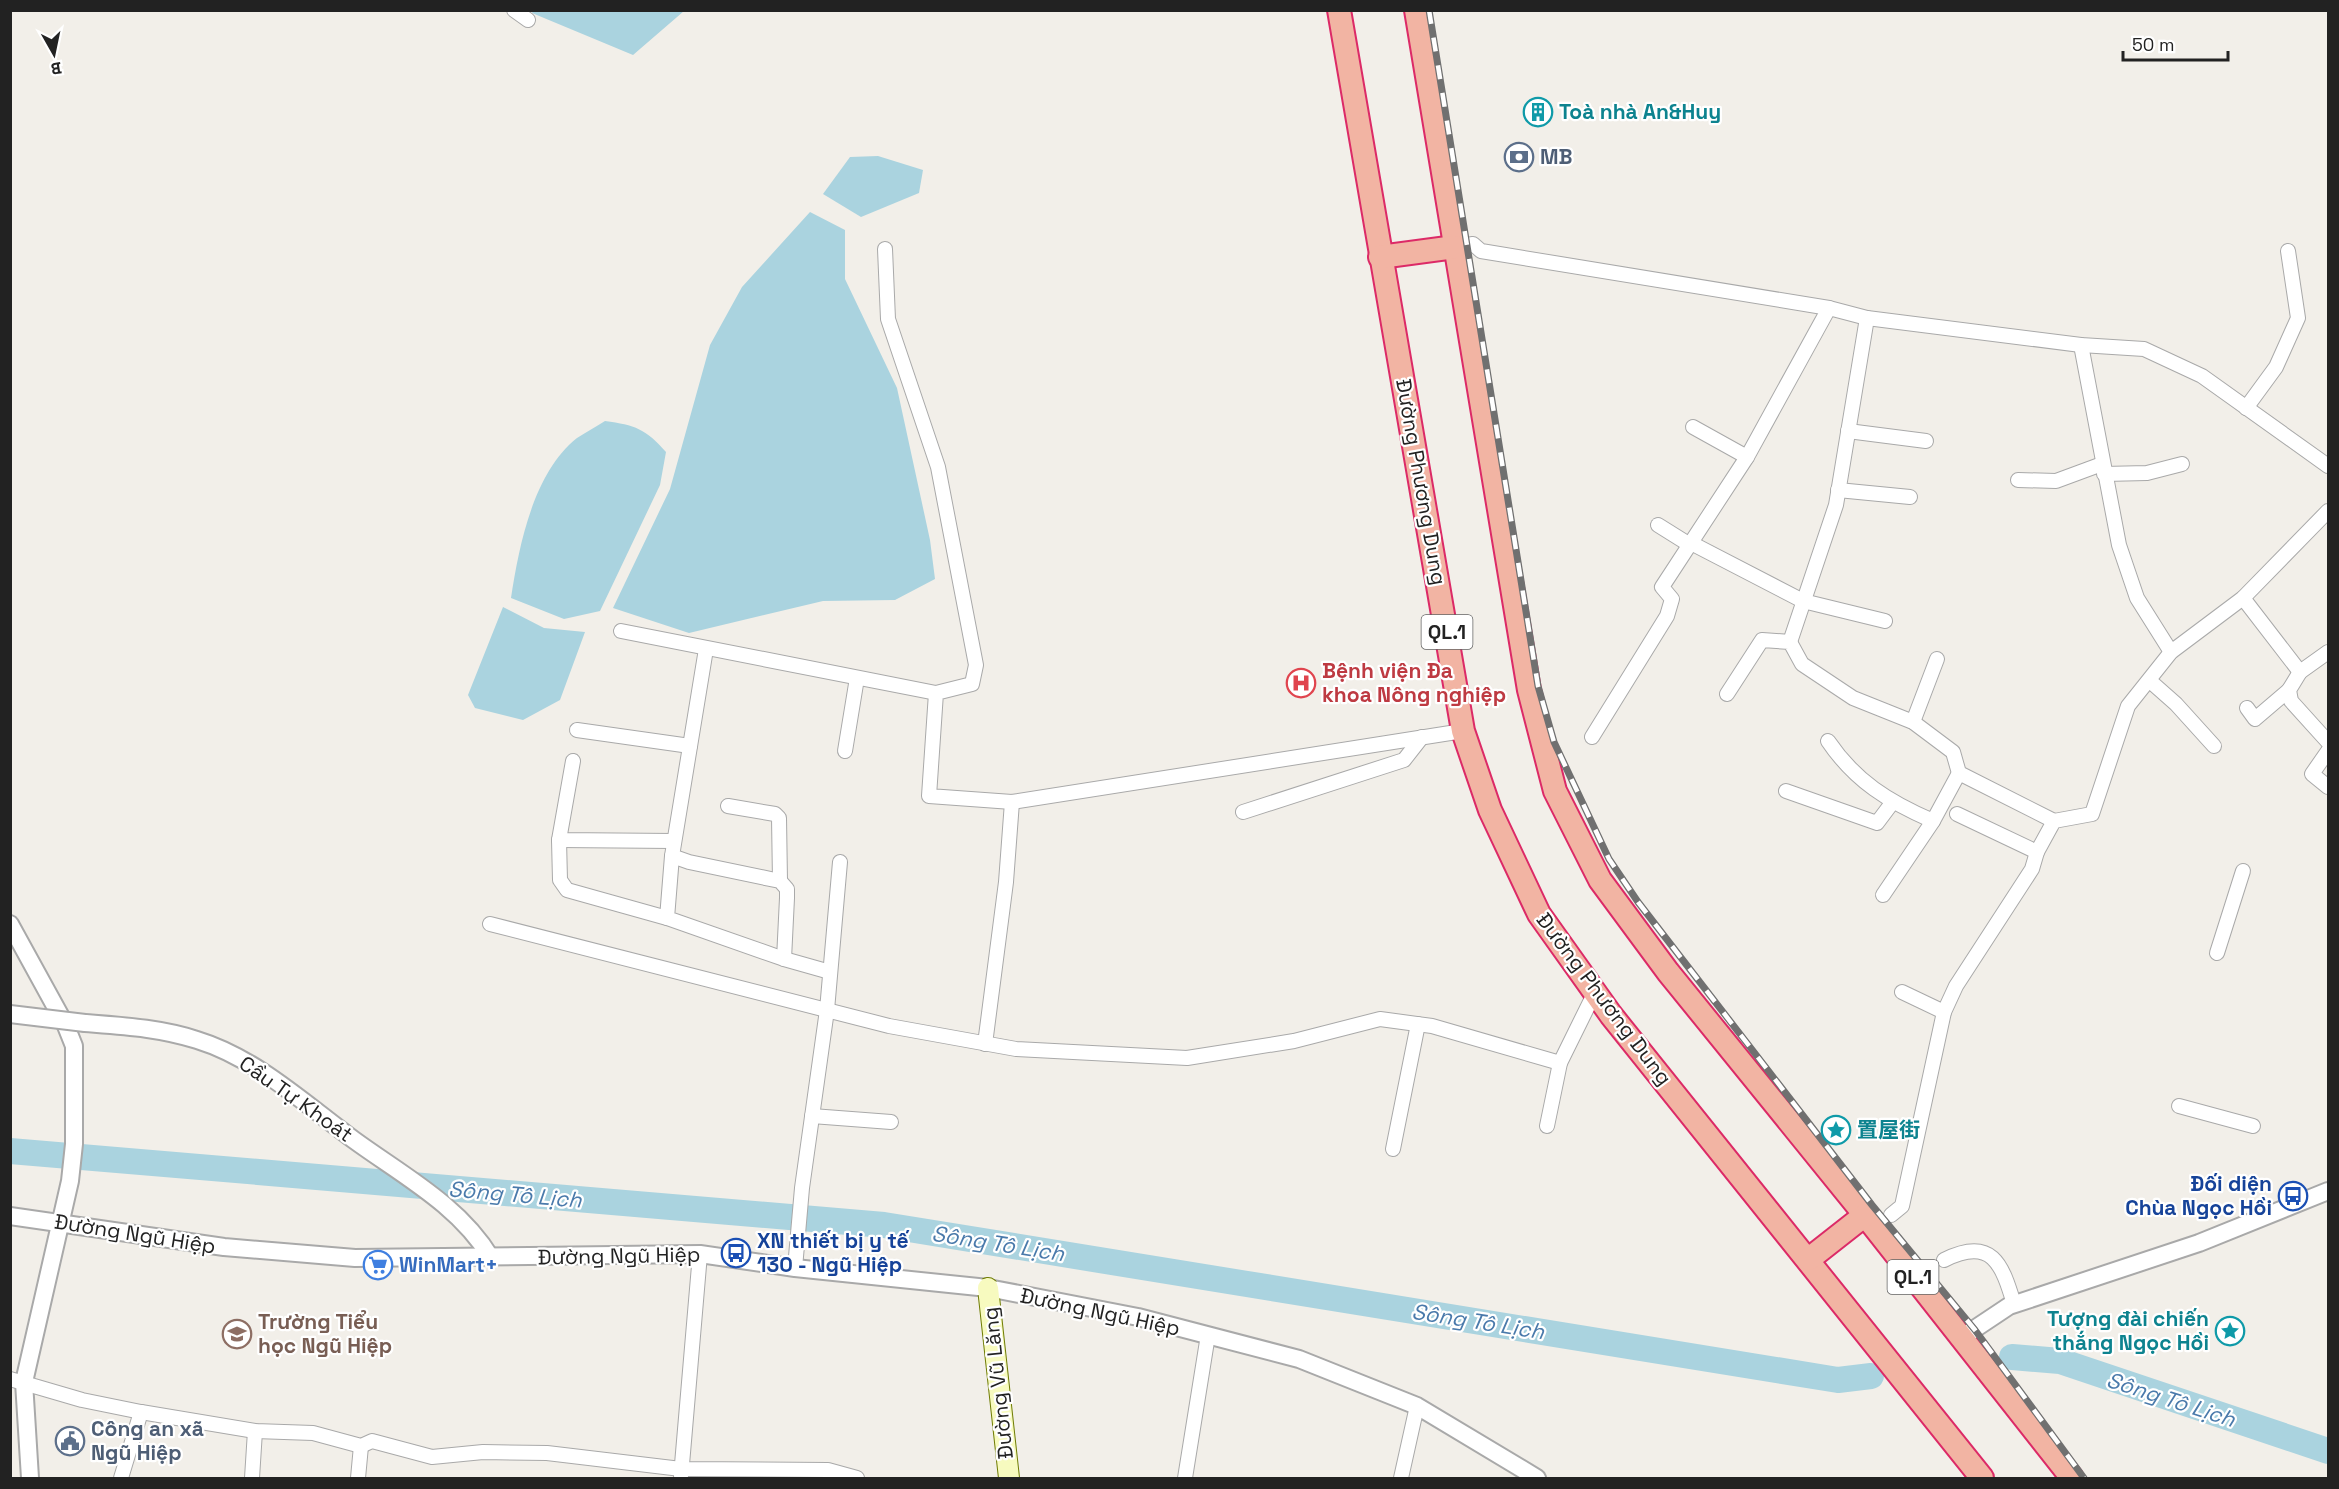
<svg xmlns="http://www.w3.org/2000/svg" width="2339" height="1489" font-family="'Space Grotesk','Noto Sans SC',sans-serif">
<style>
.water{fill:#aad3df}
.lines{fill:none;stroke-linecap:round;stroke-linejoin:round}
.river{stroke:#aad3df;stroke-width:26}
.minor-casing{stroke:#a9a9a9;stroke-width:16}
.tertiary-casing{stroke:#a9a9a9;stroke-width:20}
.secondary-casing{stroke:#707d05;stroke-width:22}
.trunk-casing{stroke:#dc2a67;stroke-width:26}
.minor{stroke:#fff;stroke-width:14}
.tertiary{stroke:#fff;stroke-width:16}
.secondary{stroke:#f7fabf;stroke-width:20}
.trunk{stroke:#f2b4a3;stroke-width:22}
.rail-casing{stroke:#707070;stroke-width:7}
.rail{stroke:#fff;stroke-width:4.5;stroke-dasharray:14;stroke-linecap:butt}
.tertiary-bridge-casing{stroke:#a9a9a9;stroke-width:20;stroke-linecap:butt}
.tertiary-bridge{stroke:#fff;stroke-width:16}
.labels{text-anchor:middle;stroke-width:4.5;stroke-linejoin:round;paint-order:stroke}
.shield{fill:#fff;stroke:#646464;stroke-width:1.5}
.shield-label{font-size:20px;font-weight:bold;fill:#222}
.culture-label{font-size:21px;font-weight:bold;fill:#0d838f;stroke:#fff;text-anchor:start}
.service-label{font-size:21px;font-weight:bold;fill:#4e5e75;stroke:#fff;text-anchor:start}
.street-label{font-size:21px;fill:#222;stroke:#fff}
.health-label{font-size:21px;font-weight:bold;fill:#be3a42;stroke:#fff;text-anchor:start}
.transit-label{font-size:21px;font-weight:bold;fill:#164399;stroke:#fff;text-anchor:end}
.shop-label{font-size:21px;font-weight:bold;fill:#366cbe;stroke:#fff;text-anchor:start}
.education-label{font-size:21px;font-weight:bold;fill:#785e54;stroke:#fff;text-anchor:start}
.water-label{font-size:22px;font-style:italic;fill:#4a7aab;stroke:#fff}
</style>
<rect width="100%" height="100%" fill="#f2efe9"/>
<!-- water -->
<g class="water">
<polygon points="533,11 533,10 684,11 633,55 532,13"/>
<polygon points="878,156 923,170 919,193 861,217 823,194 850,157"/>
<polygon points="810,212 845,230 845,279 897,388 930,540 935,579 895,600 823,601 689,633 613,608 670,489 710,345 742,287"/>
<path d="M605,421c30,4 41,8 61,31l-6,33 -60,126 -36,8 -53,-21c8,-52 22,-125 66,-160 9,-6 19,-11 28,-17z"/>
<polygon points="503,607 544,628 585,632 560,700 523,720 475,708 468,695"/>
</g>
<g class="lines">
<!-- river -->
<g class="river">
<polyline points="10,1151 884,1225 1838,1380 1871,1376"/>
<polyline points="2012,1357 2060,1361 2328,1451"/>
</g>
<!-- minor casing -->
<g class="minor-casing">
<g id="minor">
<polyline points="514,10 528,20"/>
<polyline points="1455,247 1473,244 1481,251 1829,308 1867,318 2081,345 2144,349 2202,376 2328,466"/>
<polyline points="885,249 888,319 938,467 976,665 972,684 936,693 929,796 1012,802 1463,731"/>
<polyline points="2081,345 2119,545 2137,598 2171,652"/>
<polyline points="2246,408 2276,367 2298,318 2288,251"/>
<polyline points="1693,427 1747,457"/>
<polyline points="1848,431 1926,441"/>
<polyline points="2104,474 2147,473 2182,464"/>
<polyline points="2018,480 2056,481 2102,464"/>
<polyline points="1838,490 1910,497"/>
<polyline points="1658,525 1690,545"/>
<polyline points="1691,543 1803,601 1885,621"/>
<polyline points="2243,598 2300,672 2328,652"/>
<polyline points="621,631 936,693"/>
<polyline points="1790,642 1836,505 1867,318"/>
<polyline points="706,649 672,856 689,862 780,881 787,889 787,898 784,959"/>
<polyline points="2300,672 2289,690 2291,701 2328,742"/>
<polyline points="2150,681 2176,704 2214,746"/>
<polyline points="1727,694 1762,640 1790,642 1802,664 1853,698 1913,722 1953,752 1959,773 2054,821"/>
<polyline points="2247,708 2255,719 2289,690"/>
<polyline points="1913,722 1937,659"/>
<polyline points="577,730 690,746"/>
<polyline points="1592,737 1667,616 1672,599 1662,587 1747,457 1829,308"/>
<path d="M1828,741c27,40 61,61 105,80l26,-48"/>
<polyline points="845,751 857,678"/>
<polyline points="2328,751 2312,774 2328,787"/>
<polyline points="573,761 559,840 674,841"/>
<polyline points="1786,791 1877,823 1892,803"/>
<polyline points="728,806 775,814 779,818 780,881"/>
<polyline points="1243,812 1404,760 1422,737"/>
<polyline points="1957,814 2037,852"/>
<polyline points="559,840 560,880 567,890 667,918"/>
<polyline points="672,856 667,918 784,959 830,972"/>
<polyline points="1883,895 1933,821"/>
<polyline points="490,924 889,1026 1016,1049 1187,1058 1294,1041 1380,1019 1432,1026 1560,1063"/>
<polyline points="2217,953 2243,871"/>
<polyline points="1902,992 1944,1012"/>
<polyline points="985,1044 1006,882 1012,802"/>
<polyline points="2179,1106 2253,1126"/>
<polyline points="812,1116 891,1122"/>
<polyline points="1547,1126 1560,1063 1595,992"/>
<polyline points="1393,1149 1418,1024"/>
<polyline points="1891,1215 1902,1206 1944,1012 1956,986 2032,869 2037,852 2054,821 2092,814 2128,706 2171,652 2243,598 2328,511"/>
<path d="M1944,1260c48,-24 58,4 70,44"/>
<polyline points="795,1268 802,1188 827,1010 840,862"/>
<polyline points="10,1379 82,1400 141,1412 255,1431 313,1433 361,1446 372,1441 432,1457 483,1452 547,1453 681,1469 828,1470 857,1478"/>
<polyline points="681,1476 700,1254"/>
<polyline points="121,1478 141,1412"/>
<polyline points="252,1478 255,1431"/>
<polyline points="358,1478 361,1446"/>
<polyline points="1185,1478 1208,1335"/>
<polyline points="1401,1478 1417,1406"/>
</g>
</g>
<!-- tertiary casing -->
<g class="tertiary-casing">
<g id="tertiary">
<polyline points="10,924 66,1026 74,1046 74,1144 70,1181 24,1382 30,1478"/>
<path d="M85,1023c38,3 75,5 112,17 59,18 108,64 157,100 48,35 105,65 137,118"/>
<polyline points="10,1216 224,1247 355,1258 700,1254 795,1268 988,1288 1138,1317 1299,1359 1417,1406 1537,1478"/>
<polyline points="1961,1338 2009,1306 2199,1243 2328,1191"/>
</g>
</g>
<!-- secondary casing -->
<g class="secondary-casing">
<polyline id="secondary" points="988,1288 1009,1478"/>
</g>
<!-- trunk casing -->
<g class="trunk-casing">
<g id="trunk">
<polyline points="1339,10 1463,731 1490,810 1539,914 1611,1015 1982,1478"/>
<polyline points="1416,10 1529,690 1555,791 1600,880 1668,972 1865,1215 2072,1478"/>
<polyline points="1380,257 1455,247"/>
<polyline points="1809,1259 1865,1215"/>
</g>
</g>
<!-- minor -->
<use href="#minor" class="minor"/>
<!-- tertiary -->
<use href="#tertiary" class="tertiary"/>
<!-- secondary -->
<use href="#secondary" class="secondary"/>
<!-- trunk -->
<use href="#trunk" class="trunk"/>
<!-- rail casing -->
<g class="rail-casing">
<polyline id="rail" points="1429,10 1538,686 1554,742 1609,859 1638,902 1872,1205 1975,1330 2084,1478"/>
</g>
<!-- rail -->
<use href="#rail" class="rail"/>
<!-- tertiary-bridge casing -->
<g class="tertiary-bridge-casing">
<polyline id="tertiary-bridge" points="10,1014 85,1023"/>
</g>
<!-- tertiary-bridge -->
<use href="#tertiary-bridge" class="tertiary-bridge"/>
</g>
<!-- icons -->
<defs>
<g id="building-ring" transform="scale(1.5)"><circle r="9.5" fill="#fff" stroke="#0f9aa8" stroke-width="1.5"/><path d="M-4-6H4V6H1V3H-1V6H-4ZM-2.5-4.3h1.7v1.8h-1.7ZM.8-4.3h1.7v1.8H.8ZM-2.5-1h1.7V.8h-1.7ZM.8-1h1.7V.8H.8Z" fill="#0f9aa8"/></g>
<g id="bank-ring" transform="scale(1.5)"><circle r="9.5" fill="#fff" stroke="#5c6f8a" stroke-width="1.5"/><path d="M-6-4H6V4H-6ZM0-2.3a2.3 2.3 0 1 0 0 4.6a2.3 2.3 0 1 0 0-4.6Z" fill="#5c6f8a"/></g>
<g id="hospital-ring" transform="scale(1.5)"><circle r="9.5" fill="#fff" stroke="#e0444e" stroke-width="1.5"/><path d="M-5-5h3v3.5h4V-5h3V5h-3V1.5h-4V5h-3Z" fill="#e0444e"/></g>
<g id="sight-ring" transform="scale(1.5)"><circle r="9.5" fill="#fff" stroke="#0f9aa8" stroke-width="1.5"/><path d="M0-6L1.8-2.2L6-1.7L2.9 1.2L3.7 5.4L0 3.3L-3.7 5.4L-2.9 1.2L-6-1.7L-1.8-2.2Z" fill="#0f9aa8"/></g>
<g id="bus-ring" transform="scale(1.5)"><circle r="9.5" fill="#fff" stroke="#1a4fb4" stroke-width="1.5"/><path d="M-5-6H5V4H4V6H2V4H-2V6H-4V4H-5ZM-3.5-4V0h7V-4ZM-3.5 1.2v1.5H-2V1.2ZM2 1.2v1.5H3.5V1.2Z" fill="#1a4fb4"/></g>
<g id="supermarket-ring" transform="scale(1.5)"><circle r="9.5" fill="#fff" stroke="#3f7fe0" stroke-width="1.5"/><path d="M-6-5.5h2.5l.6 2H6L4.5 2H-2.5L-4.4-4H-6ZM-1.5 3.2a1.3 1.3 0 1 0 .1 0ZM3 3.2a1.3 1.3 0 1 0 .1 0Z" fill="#3f7fe0"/></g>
<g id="school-ring" transform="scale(1.5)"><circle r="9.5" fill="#fff" stroke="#8d6e63" stroke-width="1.5"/><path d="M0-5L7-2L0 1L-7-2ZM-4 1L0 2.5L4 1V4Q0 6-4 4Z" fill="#8d6e63"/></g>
<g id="civic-ring" transform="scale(1.5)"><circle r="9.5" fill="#fff" stroke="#5c6f8a" stroke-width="1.5"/><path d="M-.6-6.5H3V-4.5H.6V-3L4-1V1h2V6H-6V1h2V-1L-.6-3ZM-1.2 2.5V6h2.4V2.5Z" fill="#5c6f8a"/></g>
</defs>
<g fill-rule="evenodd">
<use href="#building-ring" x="1538" y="112"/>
<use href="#bank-ring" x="1519" y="157"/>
<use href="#hospital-ring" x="1301" y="683"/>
<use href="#sight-ring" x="1836" y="1130"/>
<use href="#bus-ring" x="2293" y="1196"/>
<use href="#bus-ring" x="736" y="1253"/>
<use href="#supermarket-ring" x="378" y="1265"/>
<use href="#sight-ring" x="2230" y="1331"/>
<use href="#school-ring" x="237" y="1334"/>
<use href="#civic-ring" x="70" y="1441"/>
</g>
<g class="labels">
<!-- shield labels -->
<g class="shield">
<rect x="1421.5" y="615" width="51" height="34" rx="4.5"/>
<rect x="1887.5" y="1260" width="51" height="34" rx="4.5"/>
</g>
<g class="shield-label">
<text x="1447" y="639">QL.1</text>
<text x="1913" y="1284">QL.1</text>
</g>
<!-- culture labels -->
<g class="culture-label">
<text x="1559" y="119">Toà nhà An&amp;Huy</text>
<text x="1857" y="1137">置屋街</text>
<text x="2209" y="1326" text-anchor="end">Tượng đài chiến<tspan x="2209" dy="24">thắng Ngọc Hồi</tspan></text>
</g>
<!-- service labels -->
<g class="service-label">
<text x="1540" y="164">MB</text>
<text x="91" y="1436">Công an xã<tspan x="91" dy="24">Ngũ Hiệp</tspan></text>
</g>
<!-- street labels -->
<g class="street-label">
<text transform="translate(1421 482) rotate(80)" y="7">Đường Phương Dung</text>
<text transform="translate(1604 999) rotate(53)" y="7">Đường Phương Dung</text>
<text transform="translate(296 1099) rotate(35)" y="7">Cầu Tự Khoát</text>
<text transform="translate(135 1234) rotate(9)" y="7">Đường Ngũ Hiệp</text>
<text transform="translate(619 1256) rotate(-1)" y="7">Đường Ngũ Hiệp</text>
<text transform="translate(1100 1312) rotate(12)" y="7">Đường Ngũ Hiệp</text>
<text transform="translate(998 1383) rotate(-96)" y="7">Đường Vũ Lăng</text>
</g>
<!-- health labels -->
<g class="health-label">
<text x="1322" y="678">Bệnh viện Đa<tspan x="1322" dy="24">khoa Nông nghiệp</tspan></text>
</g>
<!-- transit labels -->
<g class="transit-label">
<text x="2272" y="1191">Đối diện<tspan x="2272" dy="24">Chùa Ngọc Hồi</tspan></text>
<text x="757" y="1248" text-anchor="start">XN thiết bị y tế<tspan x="757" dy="24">130 - Ngũ Hiệp</tspan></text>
</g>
<!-- shop labels -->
<g class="shop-label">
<text x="399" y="1272">WinMart+</text>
</g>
<!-- education labels -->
<g class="education-label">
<text x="258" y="1329">Trường Tiểu<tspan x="258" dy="24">học Ngũ Hiệp</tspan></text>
</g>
<!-- water labels -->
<g class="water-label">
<text transform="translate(515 1194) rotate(5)" y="8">Sông Tô Lịch</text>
<text transform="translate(998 1243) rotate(9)" y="8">Sông Tô Lịch</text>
<text transform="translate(1478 1321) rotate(9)" y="8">Sông Tô Lịch</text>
<text transform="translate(2171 1399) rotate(18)" y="8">Sông Tô Lịch</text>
</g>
</g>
<!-- border -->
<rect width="2339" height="1489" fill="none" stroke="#222222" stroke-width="24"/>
<!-- north arrow -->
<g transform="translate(54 54) rotate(171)" stroke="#ffffff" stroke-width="4.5" paint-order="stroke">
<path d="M0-4.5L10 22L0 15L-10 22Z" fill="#222222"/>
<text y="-9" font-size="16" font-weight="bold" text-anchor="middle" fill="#222222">B</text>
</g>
<!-- scale -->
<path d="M2123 51v9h105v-9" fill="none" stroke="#222222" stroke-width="3"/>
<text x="2132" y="51" font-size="18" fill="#222222" stroke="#ffffff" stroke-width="4.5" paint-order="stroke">50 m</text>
</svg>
